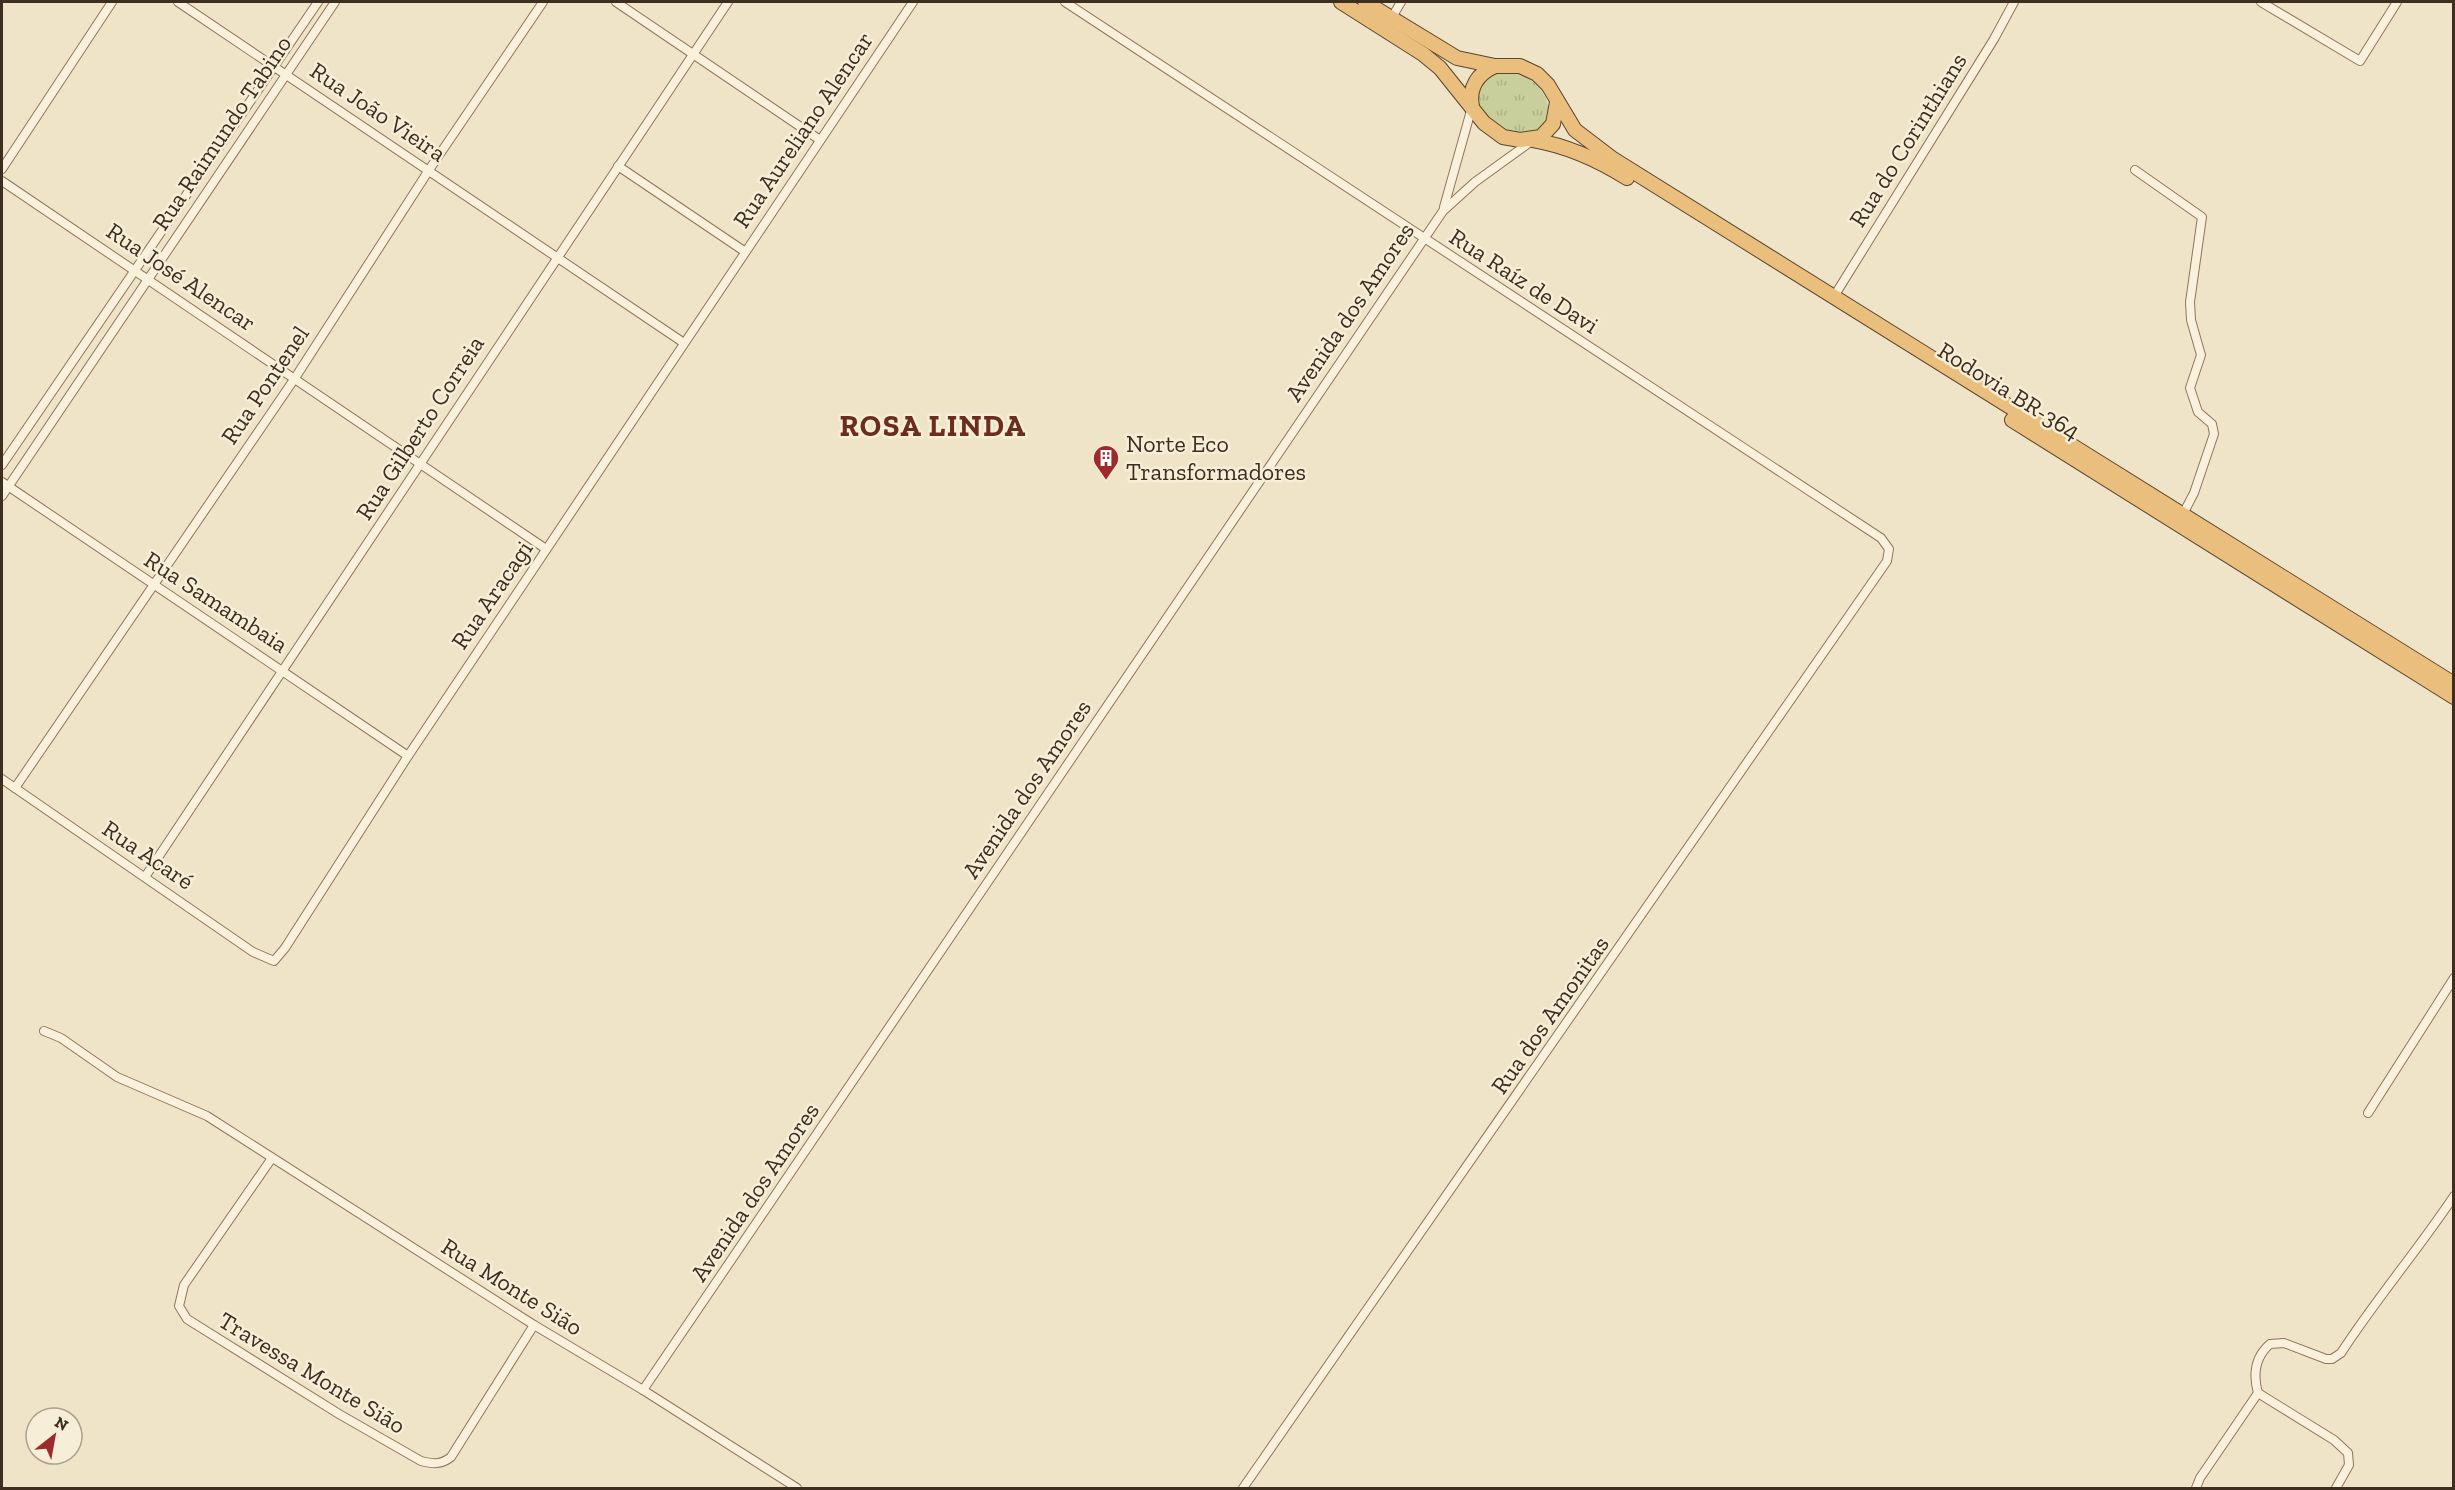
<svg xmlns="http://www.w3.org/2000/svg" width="2455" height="1490" font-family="'Zilla Slab',serif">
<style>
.grass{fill:url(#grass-tufts)}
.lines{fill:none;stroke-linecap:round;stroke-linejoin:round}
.minor-casing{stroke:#8d765c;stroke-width:10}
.trunk-casing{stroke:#5b4430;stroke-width:16}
.minor{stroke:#faf1dc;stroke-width:8}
.trunk{stroke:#eabe7c;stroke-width:14}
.labels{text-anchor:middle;stroke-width:5;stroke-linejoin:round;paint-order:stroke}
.street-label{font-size:24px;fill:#3d2e20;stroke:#f7eed8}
.poi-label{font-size:24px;fill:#3d2e20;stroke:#f7eed8;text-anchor:start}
.district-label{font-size:30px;font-weight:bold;letter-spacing:1.5px;fill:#6b2e1e;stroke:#f7eed8}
</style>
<defs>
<pattern id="grass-tufts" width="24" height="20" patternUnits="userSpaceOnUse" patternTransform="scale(1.5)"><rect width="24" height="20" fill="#c9cf9b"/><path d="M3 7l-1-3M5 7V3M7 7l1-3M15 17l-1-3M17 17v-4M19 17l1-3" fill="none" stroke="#aeb285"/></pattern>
</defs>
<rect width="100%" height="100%" fill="#f0e4c8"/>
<!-- grass -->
<path class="grass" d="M1517,71c62,34 21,86 -24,55 -7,-4 -12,-15 -17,-21 3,-31 13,-32 41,-34z"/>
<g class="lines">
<!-- minor casing -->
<g class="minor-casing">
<g id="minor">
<polyline points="178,2 684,343"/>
<polyline points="616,2 820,140"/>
<polyline points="1065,2 1881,538 1889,549 1887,561 1243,1488"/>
<polyline points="2261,2 2360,61 2397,2"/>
<polyline points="1391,19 1401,2"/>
<polyline points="618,166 744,251"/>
<polyline points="2,169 112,2"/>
<polyline points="2135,170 2202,217 2190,302 2191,320 2201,355 2190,388 2198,412 2212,424 2214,434 2194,493 2183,514"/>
<polyline points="2,181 546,549"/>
<polyline points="1444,207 1472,107"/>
<polyline points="1833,298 1994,39 2014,2"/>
<polyline points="2,465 318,2"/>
<polyline points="2,482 408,756"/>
<polyline points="2,496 335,2"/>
<polyline points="2,779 253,952 274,961 285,948 408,756 913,2"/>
<polyline points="15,788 295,378 429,170 543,2"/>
<polyline points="145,877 728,2"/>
<polyline points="44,1031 61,1038 117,1077 207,1116 534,1325 643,1390 797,1488"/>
<polyline points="2368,1113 2454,978"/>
<path d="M272,1158l-88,127 -5,21 8,13 152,95 82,47c12,3 20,4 30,-4l83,-132"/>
<polyline points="643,1390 1443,211 1475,182 1533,140"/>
<path d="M2258,1393c-5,-18 -3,-36 12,-49l14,-1 42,16h6l9,-6c35,-54 77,-103 113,-157"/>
<polyline points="2196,1488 2200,1478 2258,1393 2334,1440 2348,1453 2349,1465 2336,1488"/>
</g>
</g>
<!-- trunk casing -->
<g class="trunk-casing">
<g id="trunk">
<polyline points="1341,2 1423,54 1440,68 1484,123 1503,137 1520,140 1541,137 1553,124 1557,102"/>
<polyline points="1365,2 1457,58 1495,66 1520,66 1537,74 1548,85 1575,130 1613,159 2454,684"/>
<path d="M1472,107c-4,-19 6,-34 23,-41"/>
<path d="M1533,140c35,6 64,19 94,38"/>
<polyline points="2012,420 2454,697"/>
</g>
</g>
<!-- minor -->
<use href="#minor" class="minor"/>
<!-- trunk -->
<use href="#trunk" class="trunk"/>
</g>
<!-- icons -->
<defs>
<g id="building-pin" transform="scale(1.35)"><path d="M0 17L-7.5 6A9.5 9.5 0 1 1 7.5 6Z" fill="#9e2a2b" stroke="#f7eed8"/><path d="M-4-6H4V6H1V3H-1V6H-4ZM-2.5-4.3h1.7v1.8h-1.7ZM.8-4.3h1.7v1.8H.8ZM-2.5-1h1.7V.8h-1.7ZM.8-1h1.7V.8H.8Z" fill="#fff"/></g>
</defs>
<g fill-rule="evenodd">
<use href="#building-pin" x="1106" y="458"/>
</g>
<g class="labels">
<!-- street labels -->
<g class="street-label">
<text transform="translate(378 112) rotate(34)" y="8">Rua João Vieira</text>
<text transform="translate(803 130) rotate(-56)" y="8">Rua Aureliano Alencar</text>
<text transform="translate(222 133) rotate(-56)" y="8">Rua Raimundo Tabino</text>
<text transform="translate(1908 140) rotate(-58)" y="8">Rua do Corinthians</text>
<text transform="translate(181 277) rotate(34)" y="8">Rua José Alencar</text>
<text transform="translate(1524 281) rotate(33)" y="8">Rua Raíz de Davi</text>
<text transform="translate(1350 312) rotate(-56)" y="8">Avenida dos Amores</text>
<text transform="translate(265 385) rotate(-56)" y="8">Rua Pontenel</text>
<text transform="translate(2009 391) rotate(32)" y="8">Rodovia BR-364</text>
<text transform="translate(420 428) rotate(-57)" y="8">Rua Gilberto Correia</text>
<text transform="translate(492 595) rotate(-56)" y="8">Rua Aracagi</text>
<text transform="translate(216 602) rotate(33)" y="8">Rua Samambaia</text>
<text transform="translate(1027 789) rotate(-56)" y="8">Avenida dos Amores</text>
<text transform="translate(148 855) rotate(34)" y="8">Rua Acaré</text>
<text transform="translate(1550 1015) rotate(-55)" y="8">Rua dos Amonitas</text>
<text transform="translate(755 1192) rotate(-56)" y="8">Avenida dos Amores</text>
<text transform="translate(512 1287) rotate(32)" y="8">Rua Monte Sião</text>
<text transform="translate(312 1373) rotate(31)" y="8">Travessa Monte Sião</text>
</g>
<!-- poi labels -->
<g class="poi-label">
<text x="1126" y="452">Norte Eco<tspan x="1126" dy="28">Transformadores</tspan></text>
</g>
<!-- district labels -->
<g class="district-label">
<text x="933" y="436">ROSA LINDA</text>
</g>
</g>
<!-- border -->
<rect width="2455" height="1490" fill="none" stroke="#3d2e20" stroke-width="6"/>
<!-- north arrow -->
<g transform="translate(54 1436) rotate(31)"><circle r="28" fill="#f7eed8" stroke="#ada18e" stroke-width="1.5"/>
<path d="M0-4.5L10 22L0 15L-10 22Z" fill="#9e2a2b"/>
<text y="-9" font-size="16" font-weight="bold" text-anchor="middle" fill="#3d2e20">N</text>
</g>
</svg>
